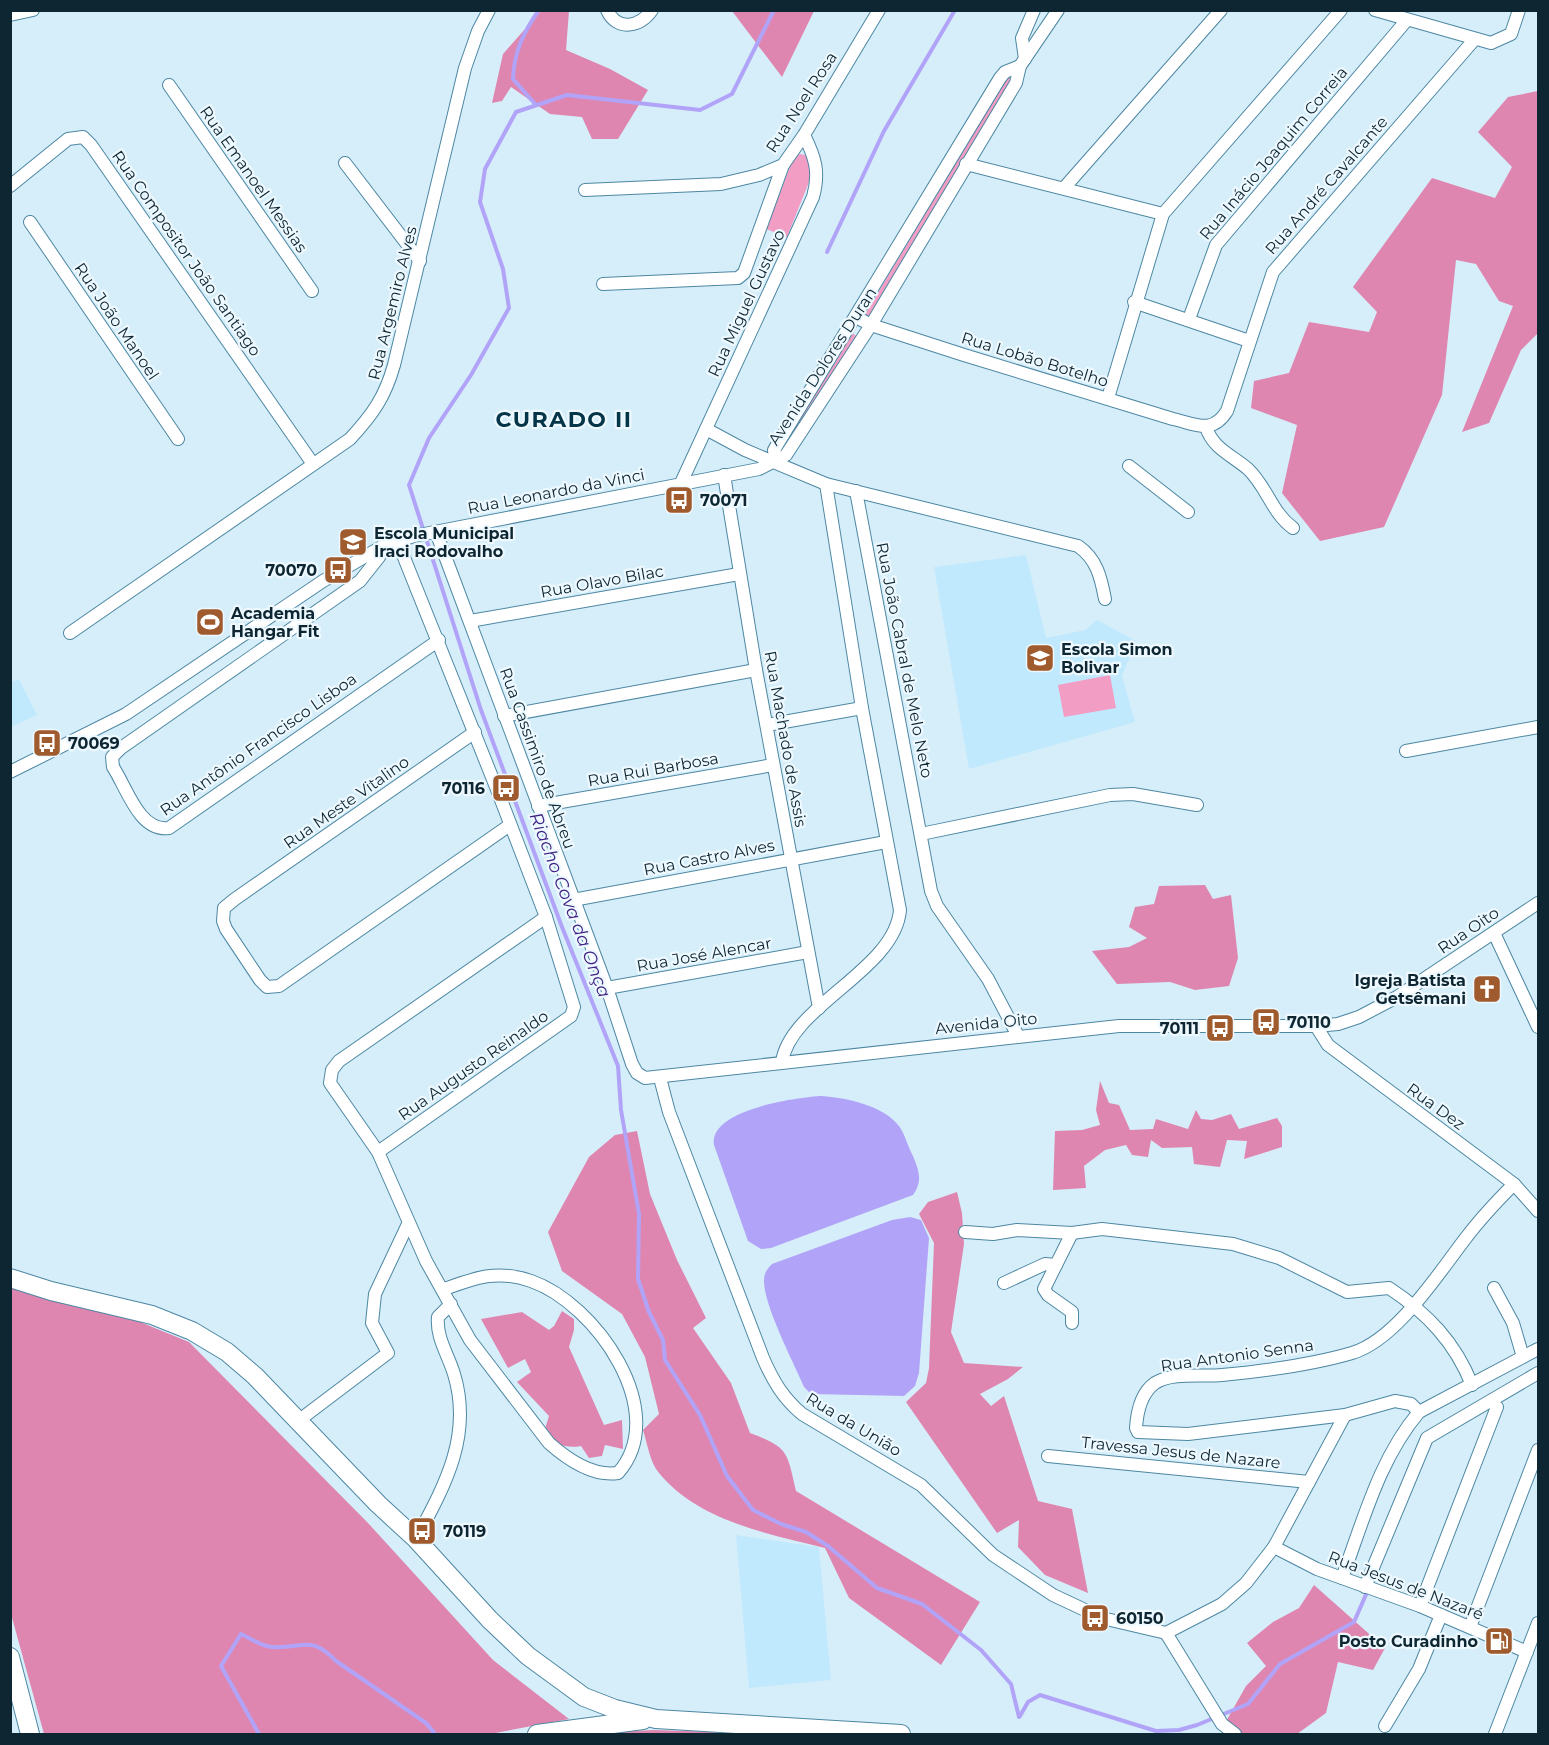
<svg xmlns="http://www.w3.org/2000/svg" width="1549" height="1745" font-family="Montserrat,sans-serif">
<style>
.built{fill:#c1e9fd}
.green{fill:#f29dc4}
.forest{fill:#df86b0}
.water{fill:#b1a4f8}
.lines{fill:none;stroke-linecap:round;stroke-linejoin:round}
.stream{stroke:#b1a4f8;stroke-width:4}
.minor-casing{stroke:#4d87a2;stroke-width:14}
.highway-casing{stroke:#4d87a2;stroke-width:20}
.minor{stroke:#fff;stroke-width:12}
.highway{stroke:#fff;stroke-width:18}
.labels{text-anchor:middle;stroke-width:4.5;stroke-linejoin:round;paint-order:stroke}
.street-label{font-size:16px;fill:#0e2632;stroke:#edf9ff}
.poi-label{font-size:16px;font-weight:bold;fill:#0e2632;stroke:#edf9ff;text-anchor:start}
.water-label{font-size:18px;font-style:italic;fill:#412484;stroke:#edf9ff}
.district-label{font-size:22px;font-weight:bold;letter-spacing:1.5px;fill:#043548;stroke:#edf9ff}
</style>
<rect width="100%" height="100%" fill="#d6eefa"/>
<!-- built -->
<g class="built">
<polygon points="1026,555 1046,638 1085,630 1097,620 1136,641 1122,676 1135,722 969,769 934,567"/>
<polygon points="19,679 37,715 11,727 11,682"/>
<polygon points="736,1535 819,1547 831,1680 749,1688"/>
</g>
<!-- green -->
<g class="green">
<polygon points="1009,74 1015,78 868,317 864,316"/>
<polygon points="800,154 809,156 812,171 809,182 787,237 766,229 793,159"/>
<polygon points="853,333 857,337 783,451 782,449"/>
<polygon points="1110,675 1116,708 1064,717 1058,685"/>
</g>
<!-- forest -->
<g class="forest">
<polygon points="541,11 569,11 566,50 610,69 648,90 618,139 592,139 582,117 550,114 511,87 502,101 492,103 503,54"/>
<polygon points="732,11 814,11 782,77"/>
<polygon points="1538,91 1538,333 1521,350 1489,423 1462,432 1513,306 1499,301 1476,264 1456,260 1442,395 1384,527 1320,541 1282,493 1297,425 1251,408 1254,381 1289,373 1309,322 1369,332 1377,312 1353,287 1432,178 1495,198 1512,167 1478,132 1508,97"/>
<polygon points="1205,885 1213,899 1231,895 1238,958 1229,986 1195,990 1170,982 1117,984 1092,951 1129,947 1147,938 1129,927 1135,907 1154,904 1159,886"/>
<polygon points="1100,1081 1109,1103 1119,1105 1130,1130 1153,1129 1156,1119 1188,1129 1196,1110 1201,1119 1212,1120 1231,1114 1239,1129 1277,1118 1282,1126 1282,1147 1244,1159 1247,1141 1227,1140 1220,1167 1194,1164 1192,1147 1162,1148 1151,1140 1148,1157 1132,1155 1126,1145 1105,1150 1084,1166 1086,1188 1053,1190 1055,1131 1082,1130 1100,1125 1096,1110"/>
<path d="M637,1131l13,63 27,66 29,58 -13,10 38,55 19,50c38,14 37,18 46,58l184,111 -39,63 -92,-67 -24,-50c-56,-14 -127,-27 -166,-75 -9,-10 -12,-31 -16,-43l16,-16 -14,-57 -23,-43 -60,-43 -14,-39 41,-75 26,-22z"/>
<polygon points="957,1192 962,1213 964,1244 951,1332 964,1363 1023,1367 1008,1379 980,1394 991,1406 1004,1396 1038,1501 1072,1509 1088,1593 1045,1575 1018,1547 1019,1520 997,1533 906,1402 926,1383 929,1368 934,1243 919,1214 928,1202"/>
<polygon points="11,1288 106,1308 189,1342 368,1523 493,1660 569,1719 490,1734 44,1734 11,1614"/>
<path d="M562,1311l12,8v11l-5,17 35,78 18,-5 1,29 -18,-4 -3,11 -13,2 -8,-12c-14,3 -28,-2 -37,-14l5,-16 -32,-34 14,-10 -6,-13 -17,9 -27,-49 41,-7 27,18 5,-4z"/>
<polygon points="1314,1585 1385,1648 1373,1670 1338,1662 1326,1713 1297,1734 1238,1734 1224,1725 1246,1686 1266,1666 1247,1643 1273,1622 1299,1608"/>
<polygon points="654,1730 782,1734 576,1734"/>
</g>
<!-- water -->
<g class="water">
<path d="M822,1096c24,2 61,9 77,30 6,8 9,21 14,30 6,15 10,25 0,39l-142,53 -10,1 -13,-8 -34,-96c-6,-35 83,-48 108,-49z"/>
<path d="M910,1217l11,3 8,18 -10,135 -4,13 -11,10 -93,-2 -7,-7c-11,-26 -40,-81 -40,-106 0,-8 3,-12 8,-17l120,-44z"/>
</g>
<g class="lines">
<!-- stream -->
<g class="stream">
<polyline points="774,10 732,94 700,110 567,95 516,112 485,169 480,202 503,269 509,308 471,375 429,438 409,485 481,710 562,927 618,1066 621,1110 639,1214 638,1279 649,1312 663,1340 665,1360 700,1415 727,1476 753,1510 781,1524 806,1532 828,1546 877,1588 922,1604 981,1650 1011,1684 1019,1717"/>
<path d="M536,105l-23,-26c1,-27 10,-46 26,-69"/>
<polyline points="827,252 884,131 955,10"/>
<polyline points="1020,1716 1028,1702 1040,1695 1156,1731 1179,1730 1197,1725 1248,1704 1280,1664 1354,1622 1368,1590"/>
<path d="M259,1734l-38,-68 20,-32c9,4 21,13 31,13 31,2 38,-13 64,14l90,62 9,11"/>
</g>
<!-- minor casing -->
<g class="minor-casing">
<g id="minor">
<path d="M607,10c10,22 33,17 45,0"/>
<polyline points="1375,10 1491,43 1511,34 1519,10"/>
<polyline points="10,15 33,10"/>
<polyline points="1025,59 1022,38 1034,10"/>
<polyline points="169,85 312,291"/>
<polyline points="345,163 420,261"/>
<polyline points="966,164 1163,214"/>
<polyline points="10,186 68,139 83,137 91,145 313,464"/>
<polyline points="1064,188 1221,10"/>
<polyline points="585,190 721,184 759,175 783,165 804,135 879,10"/>
<polyline points="30,222 178,439"/>
<polyline points="603,284 738,278 744,273 783,165"/>
<polyline points="1134,302 1249,341"/>
<path d="M856,317l15,8 93,30 209,64c23,5 39,16 54,-8l46,-139 201,-232"/>
<polyline points="1189,319 1216,245 1406,21"/>
<polyline points="1108,398 1163,214 1341,10"/>
<path d="M1206,427c7,22 26,28 42,42 19,18 24,44 45,59"/>
<path d="M706,429l39,21 81,34 252,62c19,13 23,32 27,53"/>
<polyline points="775,461 774,450 1000,78 1005,72 1020,66"/>
<polyline points="1129,466 1188,512"/>
<polyline points="724,475 756,670 819,1008"/>
<path d="M681,483l132,-286c7,-25 2,-40 -9,-62"/>
<polyline points="856,491 931,891 937,906 988,979 1018,1036"/>
<polyline points="436,532 607,988 632,1064 637,1073 645,1078 1119,1026 1316,1026 1338,1024 1359,1017 1397,997 1538,903"/>
<path d="M383,546l-4,11 -19,24 -239,167 -9,9 1,10c14,21 26,65 56,61l270,-188"/>
<polyline points="470,621 739,574"/>
<path d="M70,633l280,-194c23,-25 35,-42 44,-74l71,-297 13,-37 11,-21"/>
<polyline points="504,716 756,670"/>
<polyline points="767,725 862,708"/>
<polyline points="475,732 235,899 224,908 223,921 226,929 260,980 267,987 279,986 510,825"/>
<polyline points="1406,751 1538,727"/>
<polyline points="10,772 126,714 323,581 383,546 414,536 759,469 786,455 871,325 1016,83 1020,66 1058,10"/>
<polyline points="538,806 773,765"/>
<polyline points="921,834 1110,795 1133,794 1197,805"/>
<polyline points="573,900 886,842"/>
<polyline points="1494,933 1538,1027"/>
<polyline points="607,988 808,952"/>
<polyline points="1316,1026 1328,1045 1514,1184 1538,1211"/>
<path d="M782,1062c8,-56 113,-92 118,-152l-38,-202 -36,-224"/>
<path d="M660,1078l9,34 94,246c10,23 20,40 39,56l119,71 72,70 60,40 49,23 64,15 56,-29 24,-21 28,-36 71,-132"/>
<polyline points="378,1152 571,1016 574,1007 546,917 498,792 397,540"/>
<path d="M965,1232l28,2 24,-4 55,3 30,-4 131,15 46,14 68,34 42,-4c38,25 66,54 83,97"/>
<polyline points="1072,1233 1044,1289 1048,1295 1072,1312 1072,1323"/>
<polyline points="1004,1283 1045,1264 1056,1265"/>
<polyline points="1494,1288 1513,1323 1523,1357"/>
<path d="M442,1290c32,-12 55,-21 89,-9 64,22 141,131 87,192 -26,4 -51,-14 -69,-30l-79,-103 -44,-79 -48,-109 -48,-69 2,-13 7,-9 207,-144"/>
<path d="M1419,1412l-8,-8 -16,-3 -50,14 -157,19 -50,-2 -2,-4c1,-16 5,-35 19,-45 17,-11 47,-6 67,-8 42,-4 89,-10 130,-22 44,-13 86,-79 113,-114 15,-20 31,-37 49,-55"/>
<polyline points="306,1415 388,1353 372,1323 375,1294 408,1224"/>
<polyline points="1048,1456 1309,1482"/>
<path d="M416,1539c28,-52 57,-103 38,-165 -6,-20 -18,-36 -16,-57l13,-13"/>
<polyline points="1274,1547 1317,1569 1420,1606 1527,1652"/>
<path d="M1342,1578c21,-56 37,-119 77,-166l119,-63"/>
<polyline points="1365,1587 1427,1438 1538,1373"/>
<polyline points="1420,1606 1497,1407"/>
<polyline points="1470,1627 1538,1450"/>
<polyline points="1166,1633 1222,1724 1235,1734"/>
<polyline points="1385,1726 1419,1669 1441,1615"/>
<polyline points="1495,1734 1538,1623"/>
</g>
</g>
<!-- highway casing -->
<g class="highway-casing">
<g id="highway">
<polyline points="10,1278 51,1291 152,1315 192,1331 227,1352 255,1376 378,1504 416,1539 490,1620 528,1656 584,1697 615,1709 656,1719 901,1734"/>
<polyline points="10,1657 30,1734"/>
<polyline points="537,1734 643,1720"/>
</g>
</g>
<!-- minor -->
<use href="#minor" class="minor"/>
<!-- highway -->
<use href="#highway" class="highway"/>
</g>
<!-- icons -->
<defs>
<g id="bus-square" transform="scale(1.5)"><rect x="-9" y="-9" width="18" height="18" rx="4" fill="#9f5a2e" stroke="#edf9ff"/><path d="M-5-6H5V4H4V6H2V4H-2V6H-4V4H-5ZM-3.5-4V0h7V-4ZM-3.5 1.2v1.5H-2V1.2ZM2 1.2v1.5H3.5V1.2Z" fill="#fff"/></g>
<g id="school-square" transform="scale(1.5)"><rect x="-9" y="-9" width="18" height="18" rx="4" fill="#9f5a2e" stroke="#edf9ff"/><path d="M0-5L7-2L0 1L-7-2ZM-4 1L0 2.5L4 1V4Q0 6-4 4Z" fill="#fff"/></g>
<g id="stadium-square" transform="scale(1.5)"><rect x="-9" y="-9" width="18" height="18" rx="4" fill="#9f5a2e" stroke="#edf9ff"/><path d="M0-5a6.5 5 0 1 0 0 10a6.5 5 0 1 0 0-10ZM-3.5-1.8h7v3.6h-7Z" fill="#fff"/></g>
<g id="church-square" transform="scale(1.5)"><rect x="-9" y="-9" width="18" height="18" rx="4" fill="#9f5a2e" stroke="#edf9ff"/><path d="M-1.2-6h2.4v3.5h3.3v2.4h-3.3V6h-2.4V-.1h-3.3v-2.4h3.3Z" fill="#fff"/></g>
<g id="fuel-square" transform="scale(1.5)"><rect x="-9" y="-9" width="18" height="18" rx="4" fill="#9f5a2e" stroke="#edf9ff"/><path d="M-5.5-6h7V0h2V4h1.3V-2.5L3-4.5l.8-.8L6-3V5H2.5V1h-1V6h-7ZM-4.2-4.7v3.2H.2V-4.7Z" fill="#fff"/></g>
</defs>
<g fill-rule="evenodd">
<use href="#bus-square" x="679" y="500"/>
<use href="#school-square" x="353" y="542"/>
<use href="#bus-square" x="338" y="570"/>
<use href="#stadium-square" x="210" y="622"/>
<use href="#school-square" x="1040" y="658"/>
<use href="#bus-square" x="47" y="743"/>
<use href="#bus-square" x="506" y="788"/>
<use href="#church-square" x="1487" y="989"/>
<use href="#bus-square" x="1266" y="1022"/>
<use href="#bus-square" x="1220" y="1028"/>
<use href="#bus-square" x="422" y="1531"/>
<use href="#bus-square" x="1095" y="1618"/>
<use href="#fuel-square" x="1499" y="1641"/>
</g>
<g class="labels">
<!-- street labels -->
<g class="street-label">
<text transform="translate(801 102) rotate(-57)" y="6">Rua Noel Rosa</text>
<text transform="translate(1273 153) rotate(-50)" y="6">Rua Inácio Joaquim Correia</text>
<text transform="translate(254 179) rotate(55)" y="6">Rua Emanoel Messias</text>
<text transform="translate(1326 185) rotate(-49)" y="6">Rua André Cavalcante</text>
<text transform="translate(187 253) rotate(55)" y="6">Rua Compositor João Santiago</text>
<text transform="translate(392 303) rotate(-76)" y="6">Rua Argemiro Alves</text>
<text transform="translate(746 303) rotate(-65)" y="6">Rua Miguel Gustavo</text>
<text transform="translate(117 321) rotate(56)" y="6">Rua João Manoel</text>
<text transform="translate(1035 359) rotate(17)" y="6">Rua Lobão Botelho</text>
<text transform="translate(822 366) rotate(-57)" y="6">Avenida Dolores Duran</text>
<text transform="translate(556 491) rotate(-11)" y="6">Rua Leonardo da Vinci</text>
<text transform="translate(602 581) rotate(-10)" y="6">Rua Olavo Bilac</text>
<text transform="translate(905 660) rotate(79)" y="6">Rua João Cabral de Melo Neto</text>
<text transform="translate(786 739) rotate(80)" y="6">Rua Machado de Assis</text>
<text transform="translate(258 744) rotate(-35)" y="6">Rua Antônio Francisco Lisboa</text>
<text transform="translate(538 758) rotate(70)" y="6">Rua Cassimiro de Abreu</text>
<text transform="translate(653 769) rotate(-10)" y="6">Rua Rui Barbosa</text>
<text transform="translate(346 802) rotate(-35)" y="6">Rua Meste Vitalino</text>
<text transform="translate(709 857) rotate(-11)" y="6">Rua Castro Alves</text>
<text transform="translate(1468 930) rotate(-34)" y="6">Rua Oito</text>
<text transform="translate(704 954) rotate(-10)" y="6">Rua José Alencar</text>
<text transform="translate(986 1023) rotate(-6)" y="6">Avenida Oito</text>
<text transform="translate(473 1065) rotate(-35)" y="6">Rua Augusto Reinaldo</text>
<text transform="translate(1436 1106) rotate(36)" y="6">Rua Dez</text>
<text transform="translate(1237 1355) rotate(-8)" y="6">Rua Antonio Senna</text>
<text transform="translate(854 1424) rotate(31)" y="6">Rua da União</text>
<text transform="translate(1181 1452) rotate(6)" y="6">Travessa Jesus de Nazare</text>
<text transform="translate(1406 1585) rotate(21)" y="6">Rua Jesus de Nazaré</text>
</g>
<!-- poi labels -->
<g class="poi-label">
<text x="700" y="506">70071</text>
<text x="374" y="539">Escola Municipal<tspan x="374" dy="18">Iraci Rodovalho</tspan></text>
<text x="317" y="576" text-anchor="end">70070</text>
<text x="231" y="619">Academia<tspan x="231" dy="18">Hangar Fit</tspan></text>
<text x="1061" y="655">Escola Simon<tspan x="1061" dy="18">Bolivar</tspan></text>
<text x="68" y="749">70069</text>
<text x="485" y="794" text-anchor="end">70116</text>
<text x="1466" y="986" text-anchor="end">Igreja Batista<tspan x="1466" dy="18">Getsêmani</tspan></text>
<text x="1287" y="1028">70110</text>
<text x="1199" y="1034" text-anchor="end">70111</text>
<text x="443" y="1537">70119</text>
<text x="1116" y="1624">60150</text>
<text x="1478" y="1647" text-anchor="end">Posto Curadinho</text>
</g>
<!-- water labels -->
<g class="water-label">
<text transform="translate(570 905) rotate(69)" y="6">Riacho Cova da Onça</text>
</g>
<!-- district labels -->
<g class="district-label">
<text x="564" y="427">CURADO II</text>
</g>
</g>
<!-- border -->
<rect width="1549" height="1745" fill="none" stroke="#0e2632" stroke-width="24"/>
</svg>
